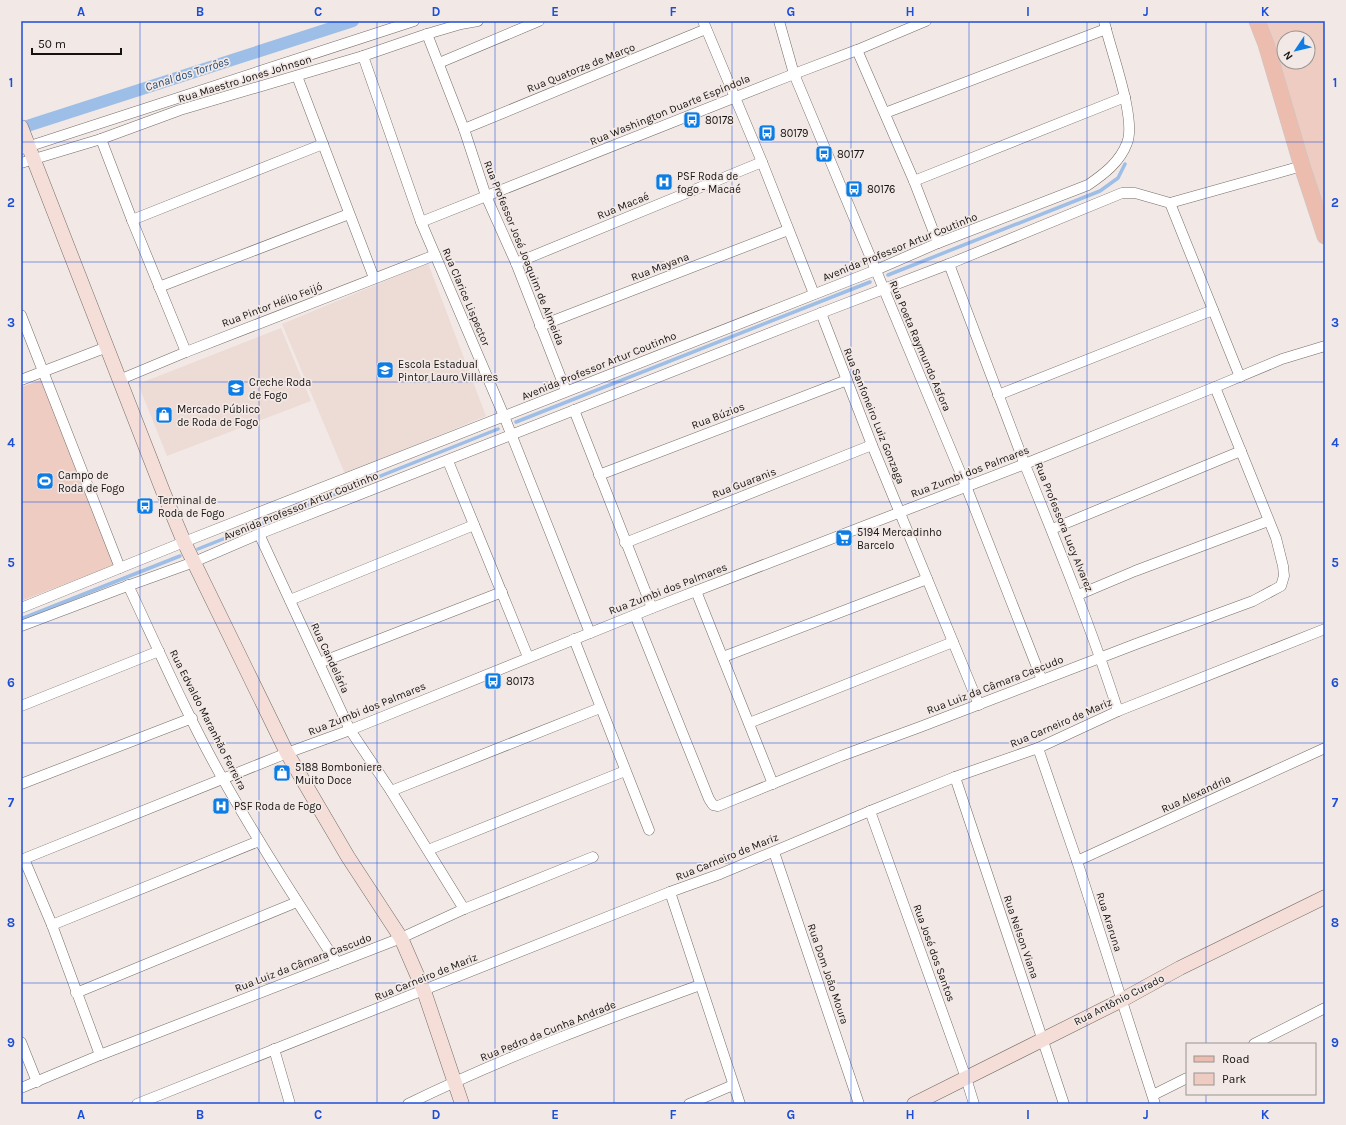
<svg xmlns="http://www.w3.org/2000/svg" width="1346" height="1125" viewBox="0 0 1346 1125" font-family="Karla,sans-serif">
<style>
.built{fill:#eddcd6}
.green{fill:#efccc1;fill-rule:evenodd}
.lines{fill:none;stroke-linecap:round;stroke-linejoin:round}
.stream{stroke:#9dbee6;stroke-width:3.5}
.canal{stroke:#9dbee6;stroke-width:12}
.street-casing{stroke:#746c69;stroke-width:11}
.secondary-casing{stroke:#746c69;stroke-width:15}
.primary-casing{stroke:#c7c6c6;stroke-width:17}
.street{stroke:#fff;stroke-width:10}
.secondary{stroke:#f5ded7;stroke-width:14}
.primary{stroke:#ecbdaf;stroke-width:16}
.grid{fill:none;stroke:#1d4ed8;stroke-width:1;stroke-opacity:0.55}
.labels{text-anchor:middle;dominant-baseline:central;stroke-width:3.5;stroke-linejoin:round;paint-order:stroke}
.street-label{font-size:11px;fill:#151211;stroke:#f2e9e6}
.poi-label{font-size:11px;fill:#151211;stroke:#f2e9e6;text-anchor:start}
.water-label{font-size:12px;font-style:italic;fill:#1c497a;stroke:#f2e9e6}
.neatline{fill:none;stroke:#1d4ed8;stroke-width:1.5}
.grid-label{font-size:13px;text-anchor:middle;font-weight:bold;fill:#1d4ed8}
</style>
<rect width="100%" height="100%" fill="#f2e9e6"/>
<g class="built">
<polygon points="428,263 486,416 345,474 282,324"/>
<polygon points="281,328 311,401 167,456 138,384"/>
</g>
<g class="green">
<path d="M1255 21H1325V216ZM1284 38H1308V62H1284Z"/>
<polygon points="41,380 114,565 21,601 21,387"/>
</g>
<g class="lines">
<g class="stream">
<polyline points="888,275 1100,191 1118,178 1125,164"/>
<polyline points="516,422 870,282"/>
<polyline points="198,549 498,429"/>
<polyline points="21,619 180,556"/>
</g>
<polyline class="canal" points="21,128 353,21"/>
<g class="street-casing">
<g id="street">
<polyline points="703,21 762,162 814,294"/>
<polyline points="779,21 794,74 966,486 1042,680"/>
<polyline points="427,34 464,129 486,196 516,263 566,391"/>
<polyline points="857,50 914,181 938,243"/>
<polyline points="363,56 421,222 504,416 590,633"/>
<polyline points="439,63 539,21"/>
<polyline points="297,76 374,278"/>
<polyline points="885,113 1106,29"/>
<polyline points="464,129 706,29"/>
<polyline points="101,139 132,220 186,352"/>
<polyline points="21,149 414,21"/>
<polyline points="21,163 101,139 180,110 363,56 427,34 461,24 478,21"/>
<polyline points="914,181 1125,97"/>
<polyline points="1170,203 1240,377"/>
<polyline points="1170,203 1302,166"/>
<polyline points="132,220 323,144"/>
<polyline points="421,222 794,74 857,50 926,21"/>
<polyline points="516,263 762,162"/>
<path d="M949 264C974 331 999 398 1025 465 1058 546 1091 627 1118 711"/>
<polyline points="159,287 349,214"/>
<polyline points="821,313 872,445 979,705"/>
<polyline points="21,315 120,568"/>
<polyline points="540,326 788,230"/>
<polyline points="21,380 107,347"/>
<polyline points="119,380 186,352 435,255"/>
<polyline points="998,395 1213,310"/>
<polyline points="574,410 652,608"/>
<polyline points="448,461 528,657"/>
<polyline points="599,475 847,380"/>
<polyline points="1052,529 1241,451"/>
<polyline points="259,534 350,730 391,791 464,909"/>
<polyline points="625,543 872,445"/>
<path d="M128 585C159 651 188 718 224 781 259 843 298 903 337 963"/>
<polyline points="696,591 773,784"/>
<polyline points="1078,595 1135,571 1268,521"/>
<polyline points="290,600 474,525"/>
<path d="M21 608 184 542 876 270 938 243 1088 185C1104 174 1120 162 1127 143 1137 119 1110 49 1104 21"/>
<polyline points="635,615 709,799 713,805 718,806 841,756 920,727 1136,644 1253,601 1281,586 1284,576 1283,566 1276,538 1215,387"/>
<polyline points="21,626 119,589 194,562 259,534 821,313 949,264 1122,193 1135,193 1170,203"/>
<polyline points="574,639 649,830"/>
<polyline points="723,657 927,579"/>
<polyline points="319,663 502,592"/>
<polyline points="21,706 159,651"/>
<polyline points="749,723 953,642"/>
<polyline points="1038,748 1077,861 1155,1104"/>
<polyline points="955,777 1064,1104"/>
<polyline points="21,784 192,718"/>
<polyline points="391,791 600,708"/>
<polyline points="870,811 966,1078 974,1104"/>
<polyline points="428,850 625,771"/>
<polyline points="774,852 859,1104"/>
<polyline points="24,859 52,925 100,1055"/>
<polyline points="21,860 287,753 350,730 652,608 1025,464 1215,387 1282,359 1325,346"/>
<polyline points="1077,861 1325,748"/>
<polyline points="670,892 740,1104"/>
<polyline points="52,925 259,841"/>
<polyline points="76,993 297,902"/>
<polyline points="21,1042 37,1082"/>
<polyline points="1254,1044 1325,1008"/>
<polyline points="274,1049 290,1104"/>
<polyline points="21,1088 100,1055 401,938 464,909 593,857"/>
<polyline points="1153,1095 1187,1078"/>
<polyline points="137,1104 670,892 720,874 870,811 955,777 1038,748 1118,711 1325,629"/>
<path d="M408 1104C502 1058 601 1021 700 985"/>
<polyline points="689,1104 733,1085"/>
</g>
</g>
<g class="secondary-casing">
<g id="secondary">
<polyline points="21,127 164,494 184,542 287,753 348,857 401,938 424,991 462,1104"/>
<polyline points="914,1104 1122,1000 1180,968 1325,897"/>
</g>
</g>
<g class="primary-casing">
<polyline id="primary" points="1257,21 1266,44 1302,166 1325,236"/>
</g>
<use href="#street" class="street"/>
<use href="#secondary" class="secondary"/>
<use href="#primary" class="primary"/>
</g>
<path class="grid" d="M140 21V1104M259 21V1104M377 21V1104M495 21V1104M614 21V1104M732 21V1104M851 21V1104M969 21V1104M1087 21V1104M1206 21V1044M21 142H1325M21 262H1325M21 382H1325M21 502H1325M21 623H1325M21 743H1325M21 863H1325M21 983H1325M1206 1094V1104"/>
<defs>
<g id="bus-square" transform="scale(0.9)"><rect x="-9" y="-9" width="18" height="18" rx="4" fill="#0d7de5" stroke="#f2e9e6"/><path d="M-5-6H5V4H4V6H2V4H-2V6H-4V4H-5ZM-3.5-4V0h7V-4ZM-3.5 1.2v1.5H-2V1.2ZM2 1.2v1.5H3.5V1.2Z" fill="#fff"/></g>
<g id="hospital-square" transform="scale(0.9)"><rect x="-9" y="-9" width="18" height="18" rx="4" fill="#0d7de5" stroke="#f2e9e6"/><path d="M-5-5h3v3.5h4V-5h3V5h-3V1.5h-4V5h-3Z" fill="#fff"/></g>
<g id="school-square" transform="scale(0.9)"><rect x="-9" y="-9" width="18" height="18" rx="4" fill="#0d7de5" stroke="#f2e9e6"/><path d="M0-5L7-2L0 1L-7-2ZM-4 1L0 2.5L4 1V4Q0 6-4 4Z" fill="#fff"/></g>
<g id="shop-square" transform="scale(0.9)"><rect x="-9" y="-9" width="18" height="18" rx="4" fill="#0d7de5" stroke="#f2e9e6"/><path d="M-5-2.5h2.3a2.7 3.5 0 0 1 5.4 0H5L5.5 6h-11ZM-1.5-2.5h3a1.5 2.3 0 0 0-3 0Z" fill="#fff"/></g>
<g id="stadium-square" transform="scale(0.9)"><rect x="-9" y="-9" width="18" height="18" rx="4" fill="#0d7de5" stroke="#f2e9e6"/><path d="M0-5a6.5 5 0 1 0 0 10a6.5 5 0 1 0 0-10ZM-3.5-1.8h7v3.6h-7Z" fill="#fff"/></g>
<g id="supermarket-square" transform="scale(0.9)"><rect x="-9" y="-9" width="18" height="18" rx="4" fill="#0d7de5" stroke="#f2e9e6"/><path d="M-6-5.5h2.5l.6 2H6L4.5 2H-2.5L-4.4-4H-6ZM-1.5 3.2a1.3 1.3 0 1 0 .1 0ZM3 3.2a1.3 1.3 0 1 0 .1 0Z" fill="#fff"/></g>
</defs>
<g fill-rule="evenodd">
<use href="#bus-square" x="692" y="120"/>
<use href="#bus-square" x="767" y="133"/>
<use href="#bus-square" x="824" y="154"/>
<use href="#hospital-square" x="664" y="182"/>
<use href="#bus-square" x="854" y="189"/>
<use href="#school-square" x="385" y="370"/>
<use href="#school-square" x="236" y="388"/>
<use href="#shop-square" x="164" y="415"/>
<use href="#stadium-square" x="45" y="481"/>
<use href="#bus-square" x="145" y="506"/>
<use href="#supermarket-square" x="844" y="538"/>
<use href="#bus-square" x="493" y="681"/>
<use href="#shop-square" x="282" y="773"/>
<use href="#hospital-square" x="221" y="806"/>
</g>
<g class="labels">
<g class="street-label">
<text transform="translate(581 68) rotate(-22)">Rua Quatorze de Março</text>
<text transform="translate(245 79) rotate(-17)">Rua Maestro Jones Johnson</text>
<text transform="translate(670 110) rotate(-22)">Rua Washington Duarte Espindola</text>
<text transform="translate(623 206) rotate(-22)">Rua Macaé</text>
<text transform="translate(900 247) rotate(-22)">Avenida Professor Artur Coutinho</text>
<text transform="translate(524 253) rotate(68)">Rua Professor José Joaquim de Almeida</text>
<text transform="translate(660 267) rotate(-21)">Rua Mayana</text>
<text transform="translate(466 297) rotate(67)">Rua Clarice Lispector</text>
<text transform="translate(272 305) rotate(-21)">Rua Pintor Hélio Feijó</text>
<text transform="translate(920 346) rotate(67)">Rua Poeta Raymundo Asfora</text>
<text transform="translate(599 366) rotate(-22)">Avenida Professor Artur Coutinho</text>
<text transform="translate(718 416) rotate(-21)">Rua Búzios</text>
<text transform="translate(874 416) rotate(68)">Rua Sanfoneiro Luiz Gonzaga</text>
<text transform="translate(970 472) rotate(-21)">Rua Zumbi dos Palmares</text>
<text transform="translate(744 483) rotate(-21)">Rua Guaranis</text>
<text transform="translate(301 506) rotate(-22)">Avenida Professor Artur Coutinho</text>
<text transform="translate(1064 527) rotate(68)">Rua Professora Lucy Alvarez</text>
<text transform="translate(668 589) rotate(-21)">Rua Zumbi dos Palmares</text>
<text transform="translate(330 658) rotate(65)">Rua Candelária</text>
<text transform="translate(995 685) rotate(-21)">Rua Luiz da Câmara Cascudo</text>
<text transform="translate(367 709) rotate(-22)">Rua Zumbi dos Palmares</text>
<text transform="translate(208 720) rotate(63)">Rua Edvaldo Maranhão Ferreira</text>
<text transform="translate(1061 723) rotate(-23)">Rua Carneiro de Mariz</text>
<text transform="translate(1196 794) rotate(-25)">Rua Alexandria</text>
<text transform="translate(727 857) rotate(-22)">Rua Carneiro de Mariz</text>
<text transform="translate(1109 922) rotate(72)">Rua Araruna</text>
<text transform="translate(1021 937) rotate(71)">Rua Nelson Viana</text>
<text transform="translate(934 953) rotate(70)">Rua José dos Santos</text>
<text transform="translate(303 963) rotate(-21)">Rua Luiz da Câmara Cascudo</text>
<text transform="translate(828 974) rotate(71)">Rua Dom João Moura</text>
<text transform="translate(426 977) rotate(-22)">Rua Carneiro de Mariz</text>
<text transform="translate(1119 1000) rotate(-27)">Rua Antônio Curado</text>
<text transform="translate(548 1031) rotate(-22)">Rua Pedro da Cunha Andrade</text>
</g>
<g class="poi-label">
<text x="705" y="120">80178</text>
<text x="780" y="133">80179</text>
<text x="837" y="154">80177</text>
<text x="677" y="176">PSF Roda de<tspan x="677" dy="13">fogo - Macaé</tspan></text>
<text x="867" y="189">80176</text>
<text x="398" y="364">Escola Estadual<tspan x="398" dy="13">Pintor Lauro Villares</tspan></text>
<text x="249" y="382">Creche Roda<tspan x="249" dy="13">de Fogo</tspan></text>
<text x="177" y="409">Mercado Público<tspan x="177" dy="13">de Roda de Fogo</tspan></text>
<text x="58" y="475">Campo de<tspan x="58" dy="13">Roda de Fogo</tspan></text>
<text x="158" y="500">Terminal de<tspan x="158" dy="13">Roda de Fogo</tspan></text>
<text x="857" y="532">5194 Mercadinho<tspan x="857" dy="13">Barcelo</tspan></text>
<text x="506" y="681">80173</text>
<text x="295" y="767">5188 Bomboniere<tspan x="295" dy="13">Muito Doce</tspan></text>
<text x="234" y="806">PSF Roda de Fogo</text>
</g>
<g class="water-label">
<text transform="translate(187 74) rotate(-18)">Canal dos Torrões</text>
</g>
</g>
<rect width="1346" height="1125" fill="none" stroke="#f2e9e6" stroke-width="44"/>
<rect x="1186" y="1043" width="130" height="52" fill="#f2e9e6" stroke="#9a9391"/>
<rect x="1194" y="1056" width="20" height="6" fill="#ecbdaf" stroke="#9a9391"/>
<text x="1222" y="1063" font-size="12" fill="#151211">Road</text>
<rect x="1194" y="1073" width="20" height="12" fill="#efccc1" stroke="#9a9391"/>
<text x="1222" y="1083" font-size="12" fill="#151211">Park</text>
<g transform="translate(1296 50) rotate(235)"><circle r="19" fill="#f2e9e6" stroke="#9a9391"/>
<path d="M0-3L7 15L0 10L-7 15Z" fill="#0d7de5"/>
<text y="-6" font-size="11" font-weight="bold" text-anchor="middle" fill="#151211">N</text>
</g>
<path d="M32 48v6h89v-6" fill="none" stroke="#151211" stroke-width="2"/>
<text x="38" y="48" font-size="12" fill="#151211" stroke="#f2e9e6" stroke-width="3" paint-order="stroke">50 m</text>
<rect x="22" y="22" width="1302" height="1081" class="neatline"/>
<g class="grid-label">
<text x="81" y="16">A</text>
<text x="200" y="16">B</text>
<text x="318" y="16">C</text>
<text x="436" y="16">D</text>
<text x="555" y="16">E</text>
<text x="673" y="16">F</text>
<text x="791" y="16">G</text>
<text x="910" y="16">H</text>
<text x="1028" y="16">I</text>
<text x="1146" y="16">J</text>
<text x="1265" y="16">K</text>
<text x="11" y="87">1</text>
<text x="1335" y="87">1</text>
<text x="11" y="207">2</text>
<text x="1335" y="207">2</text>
<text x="11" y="327">3</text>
<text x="1335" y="327">3</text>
<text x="11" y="447">4</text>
<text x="1335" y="447">4</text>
<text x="11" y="567">5</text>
<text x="1335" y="567">5</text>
<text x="11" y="687">6</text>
<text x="1335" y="687">6</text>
<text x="11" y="807">7</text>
<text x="1335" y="807">7</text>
<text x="11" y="927">8</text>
<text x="1335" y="927">8</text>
<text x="11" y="1047">9</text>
<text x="1335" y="1047">9</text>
<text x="81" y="1119">A</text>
<text x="200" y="1119">B</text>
<text x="318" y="1119">C</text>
<text x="436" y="1119">D</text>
<text x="555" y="1119">E</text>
<text x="673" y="1119">F</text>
<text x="791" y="1119">G</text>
<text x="910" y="1119">H</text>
<text x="1028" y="1119">I</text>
<text x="1146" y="1119">J</text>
<text x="1265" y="1119">K</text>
</g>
</svg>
